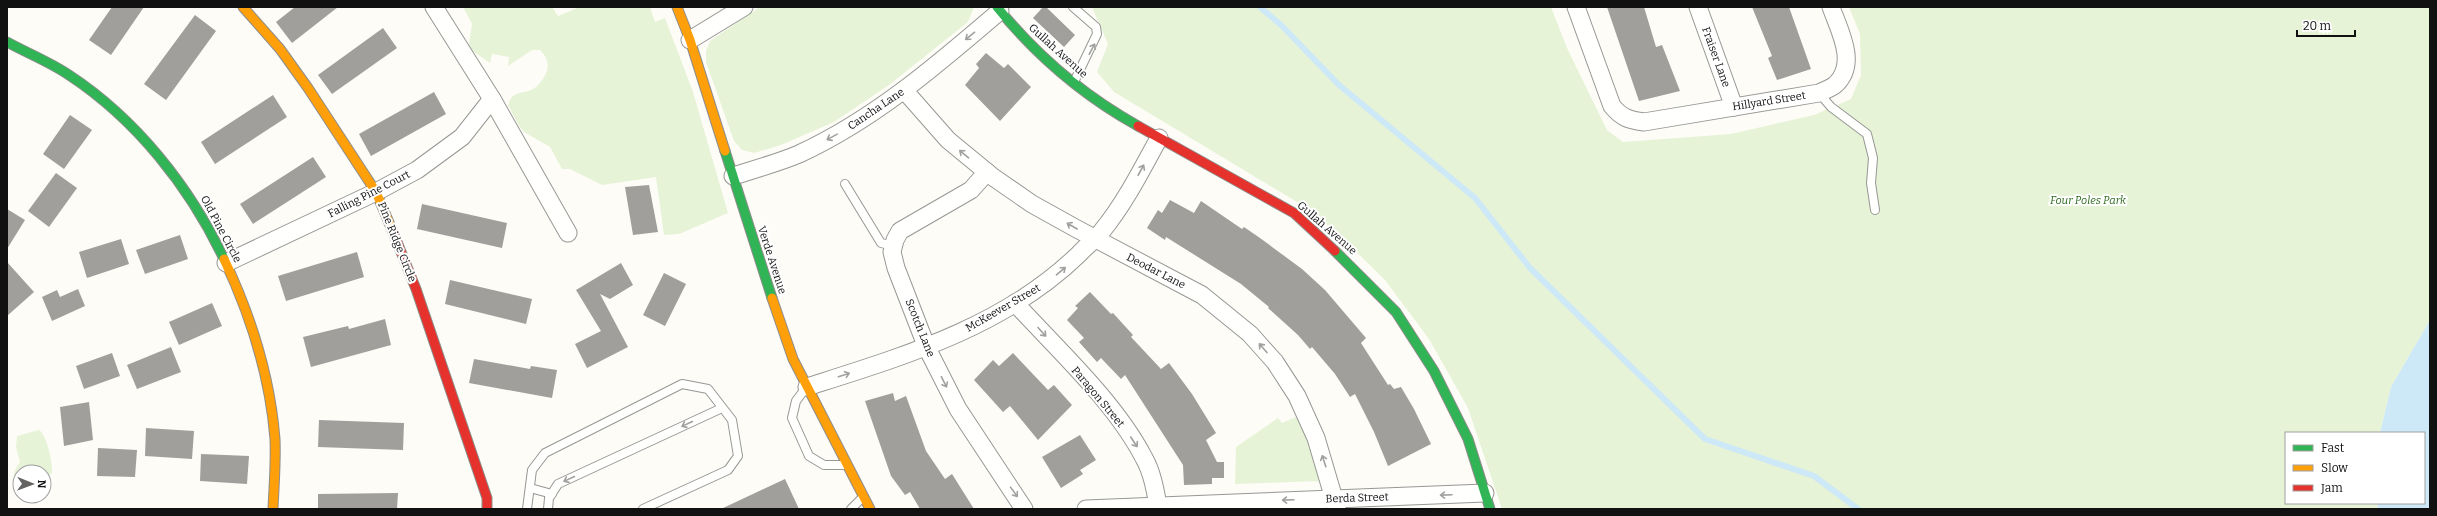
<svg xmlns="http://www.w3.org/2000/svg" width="2437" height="516" viewBox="0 0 2437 516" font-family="Bitter,serif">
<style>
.green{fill:#e7f3d7}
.water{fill:#cde8f7}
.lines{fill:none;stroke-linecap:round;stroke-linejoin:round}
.stream{stroke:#cde8f7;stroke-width:6}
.building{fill:#a19f9c}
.lane-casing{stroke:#979795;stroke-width:10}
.street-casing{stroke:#979795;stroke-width:19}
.fast-casing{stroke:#8e8d8b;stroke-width:11}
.slow-casing{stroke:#8e8d8b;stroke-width:11}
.jam-casing{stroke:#8e8d8b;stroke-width:11}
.lane{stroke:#fffffe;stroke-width:8}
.street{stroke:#fffffe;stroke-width:17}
.fast{stroke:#30b455;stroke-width:9}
.slow{stroke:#ff9f0a;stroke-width:9}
.jam{stroke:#e5322d;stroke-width:9}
.oneway{stroke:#a0a09f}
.labels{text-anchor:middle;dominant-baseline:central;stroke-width:4;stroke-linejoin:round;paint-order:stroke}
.street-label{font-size:11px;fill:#111;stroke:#fff}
.park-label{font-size:11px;font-style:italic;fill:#2f6b1f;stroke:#fff}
</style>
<rect width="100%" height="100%" fill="#fdfcf7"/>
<g class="green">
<path d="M463 7H552L558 16 580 7H650L655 22 665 18 693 92 728 213 679 234 664 235 656 177 602 185 570 169H562L550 147 524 132 519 126 508 105C513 88 525 96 536 87 548 76 553 62 540 50H532L508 66 509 57 492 54 490 63 471 50 469 44 472 24Z"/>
<polygon points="760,7 974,7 968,22 889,85 834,122 781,145 754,153 742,150 734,141 706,62 706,51 710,41"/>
<polygon points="1092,7 1551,7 1567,48 1607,130 1623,142 1731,134 1814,115 1851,99 1861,75 1860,34 1849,7 2430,7 2430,320 2391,387 2380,433 2286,433 2286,503 2377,503 2378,509 1502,509 1468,408 1429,339 1385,280 1336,232 1297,202 1114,92 1097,72 1108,44"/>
<polygon points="1298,416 1302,419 1321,481 1235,484 1236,447 1278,418 1282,423"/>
<path d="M39 430C47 435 53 464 52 473L44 477V472H20V485L16 484C11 476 15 469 20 462L16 447 17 436Z"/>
</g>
<polygon class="water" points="2430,320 2430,509 2378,509 2377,503 2424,503 2424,433 2380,433 2391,387"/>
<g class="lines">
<polyline class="stream" points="1260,7 1282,26 1339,85 1475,198 1530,268 1705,439 1814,476 1858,509"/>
</g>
<g class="building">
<polygon points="112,7 144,7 111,55 89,40"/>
<polygon points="295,7 338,7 292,43 276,22"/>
<polygon points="1043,7 1046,7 1075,35 1064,47 1033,18"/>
<polygon points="1607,7 1644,7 1656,47 1662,45 1680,91 1639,101"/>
<polygon points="1752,7 1789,7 1811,69 1777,80 1768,58 1772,56"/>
<polygon points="195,15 216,31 166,100 144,84"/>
<polygon points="383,28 397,48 332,94 318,75"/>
<polygon points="986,53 1004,68 1008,64 1031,87 1000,121 965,85 979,68 976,64"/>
<polygon points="434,92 446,114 371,156 359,134"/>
<polygon points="273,95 287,117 215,164 201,142"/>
<polygon points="70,115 92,130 64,169 43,154"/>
<polygon points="313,157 326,177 253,224 240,204"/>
<polygon points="56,173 77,188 49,227 28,211"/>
<polygon points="649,185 658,232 633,235 625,187"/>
<polygon points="1170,200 1194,213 1201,201 1242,229 1244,227 1260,238 1302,269 1325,290 1366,338 1361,343 1388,385 1390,384 1394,389 1401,387 1414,409 1431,444 1388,466 1374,432 1355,394 1350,397 1335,374 1312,347 1310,349 1298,335 1268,308 1269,307 1241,284 1166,237 1165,240 1147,228 1158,210 1162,213"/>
<polygon points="422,204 507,223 502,248 417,229"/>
<polygon points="7,209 25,220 7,249"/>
<polygon points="180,235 188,259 145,274 136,250"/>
<polygon points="121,239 129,264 87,278 79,252"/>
<polygon points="357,252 364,277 286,301 278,276"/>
<polygon points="7,262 34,292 7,316"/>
<polygon points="621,263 633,285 610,299 600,294 628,347 587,368 575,344 601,331 576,290"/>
<polygon points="664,273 686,284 665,326 643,315"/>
<polygon points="450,280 532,299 526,324 445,304"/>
<polygon points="78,289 85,306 52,321 42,297 57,290 60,297"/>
<polygon points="1090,292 1111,314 1113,313 1133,335 1131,337 1161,369 1169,363 1192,394 1216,433 1206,440 1217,462 1224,462 1224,478 1212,478 1212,484 1184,485 1183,465 1125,375 1121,379 1101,358 1097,362 1079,342 1084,338 1067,320 1078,308 1075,306"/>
<polygon points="212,303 222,326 179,345 169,322"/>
<polygon points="385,319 391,345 311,367 303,337 348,326 349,329"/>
<polygon points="171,347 181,372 137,389 127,365"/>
<polygon points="112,353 120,376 84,389 76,366"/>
<polygon points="1013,353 1048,390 1054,385 1072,405 1038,440 1010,406 1003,412 974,380 993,360 999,366"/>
<polygon points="474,359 530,369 531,366 557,370 552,398 469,383"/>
<polygon points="893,393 895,401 906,396 926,451 945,479 952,474 974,509 920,509 910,492 905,495 891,476 865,401"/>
<polygon points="89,402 93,440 64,446 60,407"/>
<polygon points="319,420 404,423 403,450 318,447"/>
<polygon points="146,428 194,431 192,459 145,456"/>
<polygon points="1080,435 1096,460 1080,470 1083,474 1061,488 1042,457"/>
<polygon points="98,448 137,450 135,477 97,476"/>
<polygon points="201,454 249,456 247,484 200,481"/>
<polygon points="785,479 799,509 721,509"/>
<polygon points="398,493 397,509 318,509 318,494"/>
</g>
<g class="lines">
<g class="lane-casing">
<g id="lane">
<polyline points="1073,7 1096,27 1097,34 1074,82"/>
<polyline points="1819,93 1831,107 1867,134 1873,158 1871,183 1875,210"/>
<polyline points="845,184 881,243 894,246"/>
<polyline points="805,389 796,401 792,418 809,456 824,465 845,465"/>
<polyline points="530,488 552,494"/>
<polyline points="527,509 532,470 545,453 682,384 708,389 732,420 738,456 728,470 643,509"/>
<polyline points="548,509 549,498 558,484 722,408"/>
<polyline points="851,509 862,498"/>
</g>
</g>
<g class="street-casing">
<g id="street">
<polyline points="434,7 492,99 568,233"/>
<path d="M1576 7 1612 106C1622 118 1629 120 1644 122L1819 93C1825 90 1832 88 1836 84 1858 63 1839 30 1831 7"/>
<polyline points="1698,7 1734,107"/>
<polyline points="690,40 744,7"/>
<polyline points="904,90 948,140 993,177 1032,204 1077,229 1202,295 1250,334 1275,362 1297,396 1316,438 1337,509"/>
<polyline points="987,172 971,190 900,231 895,240 892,252 896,268 927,348 958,409 1024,509"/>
<path d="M733 176C755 169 778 163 799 154 875 119 938 64 1000 11"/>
<polyline points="226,263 376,192 417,170 462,137 492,99"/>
<path d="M1015 303C1058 350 1115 402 1144 458 1152 472 1155 489 1158 505"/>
<path d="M807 387C904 356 1004 327 1079 254 1086 246 1096 239 1102 231 1125 203 1142 169 1159 138"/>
<polyline points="1086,509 1485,493"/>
</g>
</g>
<g class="fast-casing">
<g id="fast">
<path d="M997 7C1036 55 1084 96 1138 126"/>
<path d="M7 42C27 53 50 62 69 75 136 119 190 187 224 259"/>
<polyline points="725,151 772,298"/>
<polyline points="1335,251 1396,312 1434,371 1468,439 1490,509"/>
</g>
</g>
<g class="slow-casing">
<g id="slow">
<polyline points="243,7 280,49 308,88 376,192 393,232"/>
<polyline points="677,7 690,40 725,151"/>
<path d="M224 259C251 316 270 376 275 439 276 462 274 486 273 509"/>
<polyline points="772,298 793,359 870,509"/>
</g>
</g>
<g class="jam-casing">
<g id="jam">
<polyline points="1138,126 1294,213 1335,251"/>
<polyline points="393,232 416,289 487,498 487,509"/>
</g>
</g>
<use href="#lane" class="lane"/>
<use href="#street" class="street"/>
<use href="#fast" class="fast"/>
<use href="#slow" class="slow"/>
<use href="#jam" class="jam"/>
</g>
<defs><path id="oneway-shaft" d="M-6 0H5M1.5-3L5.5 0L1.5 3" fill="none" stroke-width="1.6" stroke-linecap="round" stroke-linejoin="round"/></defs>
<g class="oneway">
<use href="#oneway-shaft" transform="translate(970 36) rotate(141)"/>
<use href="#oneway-shaft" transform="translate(1092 49) rotate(-62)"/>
<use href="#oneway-shaft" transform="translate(832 137) rotate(151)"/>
<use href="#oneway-shaft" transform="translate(964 154) rotate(-140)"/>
<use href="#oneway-shaft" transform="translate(1141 170) rotate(-61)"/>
<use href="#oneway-shaft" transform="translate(1072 226) rotate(-150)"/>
<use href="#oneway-shaft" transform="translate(1061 271) rotate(-40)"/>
<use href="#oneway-shaft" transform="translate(1042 332) rotate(48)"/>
<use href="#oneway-shaft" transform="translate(1263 348) rotate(-131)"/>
<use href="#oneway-shaft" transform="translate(844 375) rotate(-18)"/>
<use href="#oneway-shaft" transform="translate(944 382) rotate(63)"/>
<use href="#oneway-shaft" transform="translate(687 424) rotate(155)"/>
<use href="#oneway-shaft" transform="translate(1134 442) rotate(57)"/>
<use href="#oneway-shaft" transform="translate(1324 461) rotate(-108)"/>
<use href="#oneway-shaft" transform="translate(569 479) rotate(155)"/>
<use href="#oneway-shaft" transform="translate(1014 492) rotate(54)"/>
<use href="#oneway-shaft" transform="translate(1446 495) rotate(178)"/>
<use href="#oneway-shaft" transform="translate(1288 500) rotate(178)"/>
</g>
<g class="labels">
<g class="street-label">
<text transform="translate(1058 51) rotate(42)">Gullah Avenue</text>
<text transform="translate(1716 57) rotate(70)">Fraiser Lane</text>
<text transform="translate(1769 101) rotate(-9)">Hillyard Street</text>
<text transform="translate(876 109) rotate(-34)">Cancha Lane</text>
<text transform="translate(369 194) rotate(-27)">Falling Pine Court</text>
<text transform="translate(1327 228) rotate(41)">Gullah Avenue</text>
<text transform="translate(221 229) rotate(62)">Old Pine Circle</text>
<text transform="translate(397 242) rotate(68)">Pine Ridge Circle</text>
<text transform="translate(772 260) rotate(72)">Verde Avenue</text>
<text transform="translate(1156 271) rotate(27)">Deodar Lane</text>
<text transform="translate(1003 308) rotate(-30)">McKeever Street</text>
<text transform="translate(920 328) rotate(68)">Scotch Lane</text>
<text transform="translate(1098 397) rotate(50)">Paragon Street</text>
<text transform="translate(1357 498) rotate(-2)">Berda Street</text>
</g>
<g class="park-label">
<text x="2088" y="200">Four Poles Park</text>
</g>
</g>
<rect width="2437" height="516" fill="none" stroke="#111111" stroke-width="16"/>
<rect x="2285" y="432" width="140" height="72" fill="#ffffff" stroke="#a0a0a0"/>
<rect x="2293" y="445" width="20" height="6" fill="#30b455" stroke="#a0a0a0"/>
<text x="2321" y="452" font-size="12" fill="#111111">Fast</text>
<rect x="2293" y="465" width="20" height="6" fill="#ff9f0a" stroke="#a0a0a0"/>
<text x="2321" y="472" font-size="12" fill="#111111">Slow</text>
<rect x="2293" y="485" width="20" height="6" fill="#e5322d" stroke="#a0a0a0"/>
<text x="2321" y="492" font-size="12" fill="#111111">Jam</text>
<g transform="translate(32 484) rotate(91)"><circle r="19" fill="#ffffff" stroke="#a0a0a0"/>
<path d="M0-3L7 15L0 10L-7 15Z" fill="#646362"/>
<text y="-6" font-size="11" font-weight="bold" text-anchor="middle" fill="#111111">N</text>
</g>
<path d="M2297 30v6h58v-6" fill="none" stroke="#111111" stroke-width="2"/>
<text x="2303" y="30" font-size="12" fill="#111111" stroke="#ffffff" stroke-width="3" paint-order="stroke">20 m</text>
</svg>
